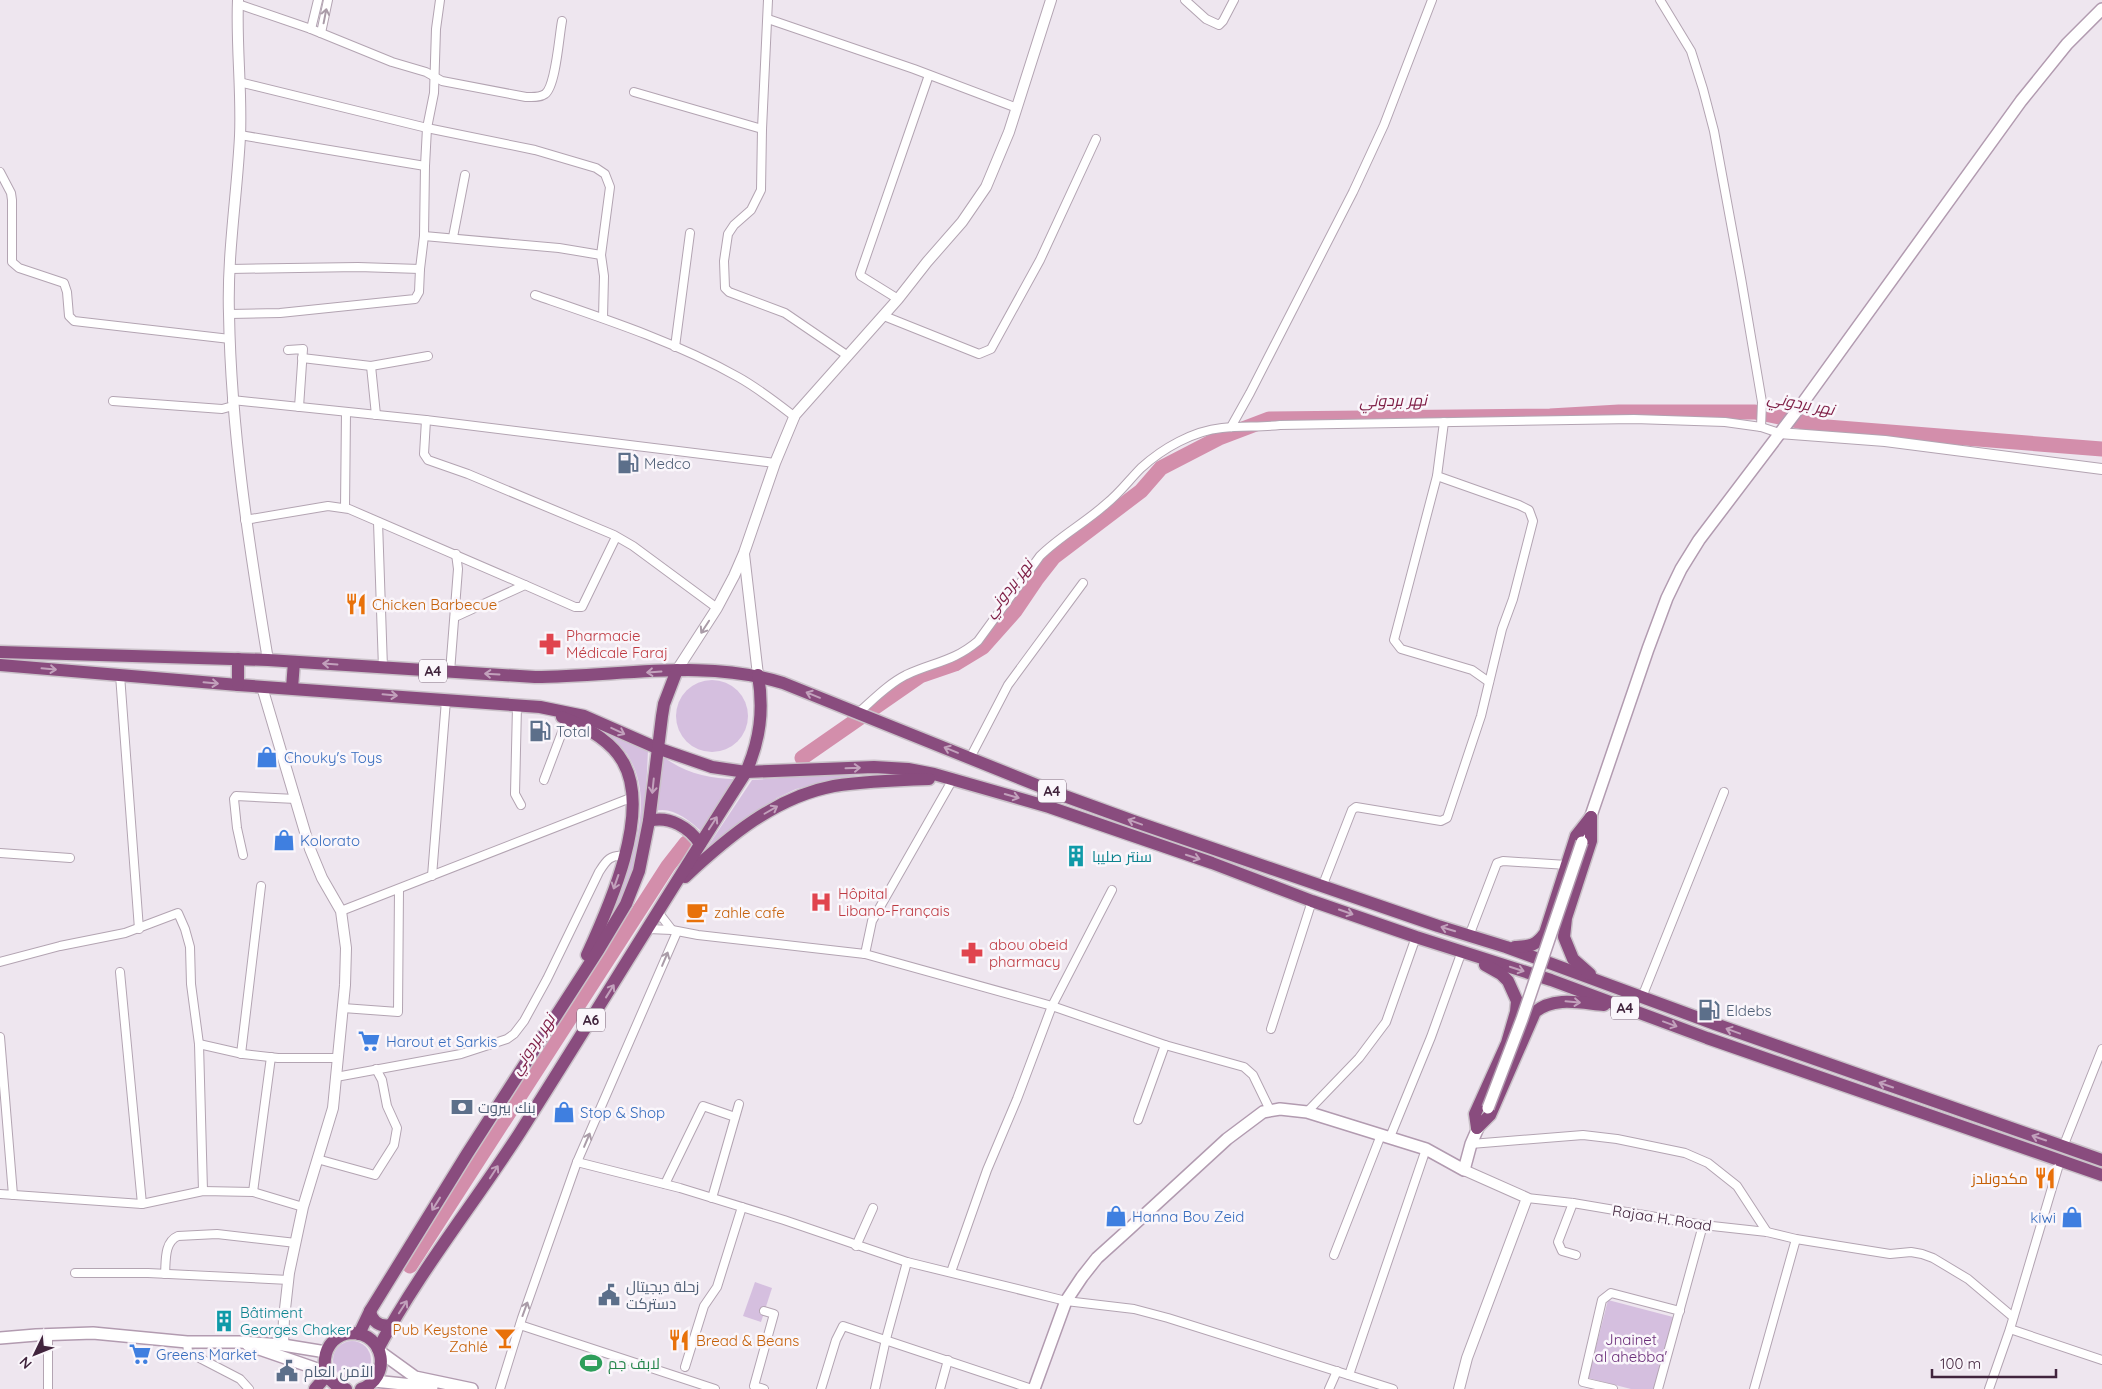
<svg xmlns="http://www.w3.org/2000/svg" width="2102" height="1389" viewBox="0 0 2102 1389" font-family="Quicksand,Cairo,sans-serif">
<style>
.green{fill:#d5bfdf}
.lines{fill:none;stroke-linecap:round;stroke-linejoin:round}
.river{stroke:#d38eab;stroke-width:15}
.minor-casing{stroke:#b3a4b2;stroke-width:10}
.tertiary-casing{stroke:#b3a4b2;stroke-width:12}
.secondary-casing{stroke:#b29bb0;stroke-width:14}
.trunk-casing{stroke:#cac2c9;stroke-width:15}
.minor{stroke:#fff;stroke-width:8}
.tertiary{stroke:#fff;stroke-width:10}
.secondary{stroke:#fff;stroke-width:11}
.trunk{stroke:#894c7e;stroke-width:12}
.secondary-bridge-casing{stroke:#b29bb0;stroke-width:14;stroke-linecap:butt}
.secondary-bridge{stroke:#fff;stroke-width:11}
.oneway{stroke:#aa9ca8}
.oneway2{stroke:#c2a1bc}
.labels{text-anchor:middle;dominant-baseline:central;stroke-width:5;stroke-linejoin:round;paint-order:stroke}
.shield{fill:#faf6fb;stroke:#786376;stroke-width:1}
.shield-label{font-size:14px;font-weight:bold;fill:#41243d}
.service-label{font-size:15px;fill:#4e5e75;stroke:#faf6fb;text-anchor:start}
.food-label{font-size:15px;fill:#c56008;stroke:#faf6fb;text-anchor:start}
.health-label{font-size:15px;fill:#be3a42;stroke:#faf6fb;text-anchor:start}
.shop-label{font-size:15px;fill:#366cbe;stroke:#faf6fb;text-anchor:start}
.culture-label{font-size:15px;fill:#0d838f;stroke:#faf6fb;text-anchor:start}
.street-label{font-size:15px;fill:#41243d;stroke:#faf6fb}
.park-label{font-size:15px;fill:#6a2d79;stroke:#faf6fb}
.leisure-label{font-size:15px;fill:#27864d;stroke:#faf6fb;text-anchor:start}
.water-label{font-size:16px;font-style:italic;fill:#7e1d45;stroke:#faf6fb}
</style>
<rect width="100%" height="100%" fill="#eee6ef"/>
<g class="green">
<circle cx="712" cy="716" r="36"/>
<path d="M598 728 648 750C646 793 645 835 631 876 626 892 617 906 608 921 626 870 660 805 627 754 620 744 608 736 598 728Z"/>
<path d="M664 757C684 773 710 779 735 779L701 831C689 820 672 806 655 811Z"/>
<polygon points="876,771 796,789 777,798 706,849 752,780"/>
<polygon points="755,1282 772,1288 761,1322 743,1316"/>
<polygon points="1608,1300 1673,1317 1655,1389 1631,1389 1588,1378"/>
<circle cx="352" cy="1360" r="19"/>
</g>
<g class="lines">
<g class="river">
<polyline points="802,758 920,676 955,664 983,647 1015,611 1036,580 1054,557 1141,491 1161,468 1219,438 1269,419 1550,416 1619,412 1755,412 1827,427 2102,449"/>
<polyline points="410,1266 668,866 686,843"/>
</g>
<g class="minor-casing">
<g id="minor">
<polyline points="768,0 762,129 761,190 751,210 734,225 728,234 724,261 725,288 729,292 785,313 848,356"/>
<polyline points="1185,0 1206,19 1219,25 1223,21 1234,0"/>
<polyline points="1660,0 1691,51 1703,89 1714,131 1741,278 1762,402 1761,427"/>
<path d="M238 4 311 29 392 62 426 72 442 81 526 97C533 97 539 98 545 94 556 86 559 36 562 21"/>
<polyline points="768,19 914,69 1017,108"/>
<polyline points="311,29 318,0"/>
<polyline points="321,33 328,0"/>
<polyline points="239,82 427,128 535,150 596,168 605,174 610,187 601,255 604,276 603,318"/>
<polyline points="634,92 762,129"/>
<polyline points="240,135 425,166"/>
<polyline points="0,172 11,193 12,200 12,262 19,268 64,283 67,292 69,316 74,321 230,339"/>
<polyline points="424,236 559,248 601,255"/>
<polyline points="453,237 465,175"/>
<polyline points="230,269 358,267 420,269 424,236 425,166 427,128 434,93 436,29 440,0"/>
<path d="M535 295C602 318 676 342 738 377 758 388 777 403 795 417"/>
<polyline points="898,299 861,276 860,274 929,75"/>
<polyline points="229,314 280,313 415,299 419,292 420,269"/>
<polyline points="884,316 979,354 991,349 1040,260 1096,139"/>
<polyline points="675,347 690,233"/>
<polyline points="288,350 303,349 299,407"/>
<polyline points="302,358 371,366 428,356"/>
<polyline points="371,366 376,415"/>
<polyline points="232,400 426,420 775,463"/>
<polyline points="113,401 222,409 233,406"/>
<polyline points="426,420 424,454 428,460 468,474 614,535 633,546 717,608"/>
<polyline points="1444,422 1437,476 1394,640 1401,649 1472,670 1489,682"/>
<polyline points="1231,427 1250,393 1353,192 1384,125 1432,0"/>
<polyline points="345,508 346,412"/>
<polyline points="245,520 328,506 349,509 525,585"/>
<polyline points="378,522 383,668"/>
<polyline points="455,617 525,585 575,607 582,607 616,537"/>
<polyline points="450,672 458,569 456,554"/>
<polyline points="120,675 139,929"/>
<polyline points="517,706 515,794 521,805"/>
<path d="M858 713C873 700 888 684 906 675 934 662 953 662 978 641L1040 556C1060 536 1085 523 1106 504 1119 494 1129 480 1141 468 1163 448 1193 431 1222 428 1241 426 1261 427 1280 425L1634 419 1725 422 1761 427 1779 433"/>
<polyline points="970,758 1008,685 1083,583"/>
<polyline points="544,780 567,719"/>
<polyline points="0,853 70,858"/>
<polyline points="243,855 237,828 234,799 236,796 296,799"/>
<polyline points="432,876 446,700"/>
<polyline points="1322,887 1352,810 1356,807 1441,821 1447,818 1481,716 1502,629 1513,599 1533,521 1529,510 1519,505 1437,476"/>
<polyline points="341,911 633,797"/>
<polyline points="658,912 672,930"/>
<polyline points="648,929 672,930 698,935 865,954 1052,1006 1165,1045 1244,1067 1253,1075 1270,1110"/>
<polyline points="1469,936 1497,863 1503,861 1567,865"/>
<polyline points="865,954 872,921 953,779"/>
<polyline points="0,962 60,946 125,933 178,913 185,929 190,947 191,984 199,1044 203,1191"/>
<polyline points="120,972 142,1204"/>
<polyline points="1642,997 1724,792"/>
<polyline points="343,1008 398,1012 399,889"/>
<polyline points="1271,1029 1312,901"/>
<polyline points="0,1037 13,1195"/>
<polyline points="199,1044 243,1054 278,1058 338,1058"/>
<polyline points="241,1054 261,886"/>
<path d="M336 1077 461 1054 507 1039 514 1034 524 1021 547 979 599 872C606 861 610 854 625 856"/>
<polyline points="1307,1112 1359,1058 1386,1022 1416,937"/>
<polyline points="1138,1120 1165,1045"/>
<polyline points="1390,1137 1431,1037 1462,951"/>
<polyline points="1471,1144 1583,1135 1617,1139 1685,1153 1708,1163 1737,1186 1767,1232"/>
<polyline points="2063,1147 2102,1049"/>
<polyline points="317,1159 375,1175 394,1145 397,1128 387,1106 382,1080 376,1069"/>
<polyline points="577,1162 680,1188 784,1220 907,1262 1066,1301 1134,1309 1168,1318 1393,1389"/>
<polyline points="665,1184 703,1106 735,1117"/>
<polyline points="253,1192 271,1057"/>
<polyline points="0,1194 142,1204 203,1191 253,1192 303,1207"/>
<polyline points="712,1198 739,1104"/>
<polyline points="1527,1198 1573,1203 1703,1225 1767,1232 1796,1239 1890,1254 1911,1252 1922,1254 1933,1258 1968,1279 2013,1317"/>
<polyline points="1573,1203 1558,1242 1562,1251 1576,1255"/>
<polyline points="856,1246 873,1208"/>
<polyline points="1334,1255 1381,1135"/>
<polyline points="951,1272 987,1170 1017,1099 1052,1006 1112,890"/>
<polyline points="75,1273 148,1273 289,1280"/>
<path d="M165 1274C166 1261 164 1242 178 1236L217 1234 296 1243"/>
<polyline points="520,1325 715,1389"/>
<polyline points="2010,1329 2102,1360"/>
<polyline points="48,1334 48,1389"/>
<polyline points="187,1342 188,1352 240,1379 249,1389"/>
<polyline points="685,1367 704,1306 717,1287 742,1207"/>
<polyline points="1349,1375 1426,1149"/>
<polyline points="500,1389 522,1318 577,1162 677,932"/>
<polyline points="764,1389 754,1386 774,1314 764,1311"/>
<polyline points="821,1389 836,1340 843,1326 1032,1389"/>
<polyline points="875,1389 886,1339 907,1262"/>
<polyline points="940,1389 948,1360"/>
<polyline points="1329,1389 1337,1371"/>
<polyline points="1613,1389 1583,1382 1602,1300 1611,1293 1680,1311"/>
<polyline points="1658,1389 1703,1225"/>
<polyline points="1754,1389 1796,1239"/>
<polyline points="1989,1389 2010,1329 2060,1161"/>
</g>
</g>
<g class="tertiary-casing">
<g id="tertiary">
<path d="M238 0C236 45 242 91 240 136 237 196 227 255 229 314 231 431 249 545 268 660"/>
<polyline points="1779,433 1885,441 2102,469"/>
<polyline points="744,554 758,675"/>
<polyline points="677,670 717,608 734,576 744,553 775,463 795,415 898,299 927,262 962,222 986,187 1009,132 1051,0"/>
<polyline points="262,687 310,849 322,878 341,911 346,948 345,985 333,1108 303,1207 289,1273 284,1318 283,1345"/>
<polyline points="1459,1389 1467,1358 1527,1198 1464,1170"/>
</g>
</g>
<g class="secondary-casing">
<g id="secondary">
<polyline points="1582,842 1648,649 1667,598 1681,569 1699,540 1802,404 2021,101 2067,44 2102,9"/>
<polyline points="0,1338 36,1335 93,1333 187,1342 240,1342 283,1345 326,1352"/>
<polyline points="248,1345 326,1372"/>
<polyline points="379,1351 415,1377 472,1389"/>
<polyline points="374,1381 432,1387"/>
<polyline points="1034,1389 1066,1301 1082,1277 1097,1258 1128,1230 1227,1139 1263,1112 1280,1109 1307,1112 1426,1149 1464,1170 1471,1144 1481,1121"/>
</g>
</g>
<g class="trunk-casing">
<g id="trunk">
<path d="M0 652 268 660 535 677C618 677 702 658 783 683L1059 794 1136 822 1438 926 1506 947 1715 1024 2102 1160"/>
<polyline points="0,665 238,685 540,707 584,716 657,748 712,767 746,772 874,767 908,769 934,774 1049,807 1212,863 1312,901 1416,937 1551,980 1707,1038 2102,1175"/>
<polyline points="238,685 238,659"/>
<polyline points="292,688 294,662"/>
<path d="M562 717C584 726 611 740 623 762 652 812 609 907 587 955"/>
<path d="M649 821C669 815 690 828 700 844"/>
<path d="M685 877C728 837 775 797 834 786 865 781 897 780 929 779"/>
<path d="M1515 947C1530 946 1536 946 1545 933L1576 836 1591 817"/>
<polyline points="1590,974 1573,959 1564,937 1566,918 1591,841 1591,817"/>
<path d="M1477 1128 1490 1115 1535 1012C1554 996 1581 1003 1604 1005"/>
<polyline points="1477,1128 1475,1114 1507,1043 1516,1012 1517,1001 1508,981 1501,974 1485,965"/>
<path d="M370 1311C372 1322 380 1327 391 1325"/>
<polyline points="359,1334 370,1311 467,1154 599,949 626,904 639,871 649,821 662,716 664,704 677,670"/>
<path d="M378 1349C417 1275 473 1205 519 1134 595 1014 669 892 746 772 760 740 764 710 758 675"/>
<polyline points="315,1389 327,1375"/>
<path d="M346 1389C314 1382 320 1334 352 1333 385 1333 392 1378 361 1389"/>
</g>
</g>
<use href="#minor" class="minor"/>
<use href="#tertiary" class="tertiary"/>
<use href="#secondary" class="secondary"/>
<use href="#trunk" class="trunk"/>
<g class="secondary-bridge-casing">
<polyline id="secondary-bridge" points="1488,1108 1522,1019 1582,842"/>
</g>
<use href="#secondary-bridge" class="secondary-bridge"/>
</g>
<defs><path id="oneway-shaft" d="M-6 0H5M1.5-3L5.5 0L1.5 3" fill="none" stroke-width="1.6" stroke-linecap="round" stroke-linejoin="round" transform="scale(1.25)"/></defs>
<g class="oneway">
<use href="#oneway-shaft" transform="translate(325 16) rotate(-79)"/>
<use href="#oneway-shaft" transform="translate(705 627) rotate(123)"/>
<use href="#oneway-shaft" transform="translate(665 959) rotate(-67)"/>
<use href="#oneway-shaft" transform="translate(587 1140) rotate(-67)"/>
<use href="#oneway-shaft" transform="translate(525 1309) rotate(-70)"/>
</g>
<g class="oneway2">
<use href="#oneway-shaft" transform="translate(330 664) rotate(-176)"/>
<use href="#oneway-shaft" transform="translate(49 669) rotate(5)"/>
<use href="#oneway-shaft" transform="translate(654 672) rotate(176)"/>
<use href="#oneway-shaft" transform="translate(492 674) rotate(-177)"/>
<use href="#oneway-shaft" transform="translate(211 683) rotate(5)"/>
<use href="#oneway-shaft" transform="translate(390 695) rotate(5)"/>
<use href="#oneway-shaft" transform="translate(813 695) rotate(-158)"/>
<use href="#oneway-shaft" transform="translate(618 731) rotate(25)"/>
<use href="#oneway-shaft" transform="translate(951 750) rotate(-158)"/>
<use href="#oneway-shaft" transform="translate(853 768) rotate(-2)"/>
<use href="#oneway-shaft" transform="translate(653 786) rotate(96)"/>
<use href="#oneway-shaft" transform="translate(1012 796) rotate(16)"/>
<use href="#oneway-shaft" transform="translate(771 810) rotate(-30)"/>
<use href="#oneway-shaft" transform="translate(1135 822) rotate(-160)"/>
<use href="#oneway-shaft" transform="translate(713 823) rotate(-57)"/>
<use href="#oneway-shaft" transform="translate(1193 857) rotate(18)"/>
<use href="#oneway-shaft" transform="translate(616 882) rotate(109)"/>
<use href="#oneway-shaft" transform="translate(1346 912) rotate(19)"/>
<use href="#oneway-shaft" transform="translate(1448 929) rotate(-163)"/>
<use href="#oneway-shaft" transform="translate(1517 969) rotate(18)"/>
<use href="#oneway-shaft" transform="translate(610 991) rotate(-58)"/>
<use href="#oneway-shaft" transform="translate(1573 1002) rotate(5)"/>
<use href="#oneway-shaft" transform="translate(1670 1024) rotate(20)"/>
<use href="#oneway-shaft" transform="translate(1733 1031) rotate(-160)"/>
<use href="#oneway-shaft" transform="translate(1886 1085) rotate(-161)"/>
<use href="#oneway-shaft" transform="translate(2039 1138) rotate(-161)"/>
<use href="#oneway-shaft" transform="translate(494 1172) rotate(-57)"/>
<use href="#oneway-shaft" transform="translate(436 1204) rotate(122)"/>
<use href="#oneway-shaft" transform="translate(403 1307) rotate(-57)"/>
</g>
<defs>
<g id="fuel-bare" transform="scale(1.725)"><path d="M-5.5-6h7V0h2V4h1.3V-2.5L3-4.5l.8-.8L6-3V5H2.5V1h-1V6h-7ZM-4.2-4.7v3.2H.2V-4.7Z" fill="#5c6f8a" stroke="#faf6fb" stroke-width="2.5" paint-order="stroke"/></g>
<g id="restaurant-bare" transform="scale(1.725)"><path d="M-5-6h1v4h1v-4h1v4h1v-4h1v5L-1.5 .5V6h-2V.5L-5-1ZM5-6V6H3V1.5H1.5Q1.5-4 5-6Z" fill="#e8710a" stroke="#faf6fb" stroke-width="2.5" paint-order="stroke"/></g>
<g id="pharmacy-bare" transform="scale(1.725)"><path d="M-2-6h4v4h4v4h-4v4h-4v-4h-4v-4h4Z" fill="#e0444e" stroke="#faf6fb" stroke-width="2.5" paint-order="stroke"/></g>
<g id="shop-bare" transform="scale(1.725)"><path d="M-5-2.5h2.3a2.7 3.5 0 0 1 5.4 0H5L5.5 6h-11ZM-1.5-2.5h3a1.5 2.3 0 0 0-3 0Z" fill="#3f7fe0" stroke="#faf6fb" stroke-width="2.5" paint-order="stroke"/></g>
<g id="building-bare" transform="scale(1.725)"><path d="M-4-6H4V6H1V3H-1V6H-4ZM-2.5-4.3h1.7v1.8h-1.7ZM.8-4.3h1.7v1.8H.8ZM-2.5-1h1.7V.8h-1.7ZM.8-1h1.7V.8H.8Z" fill="#0f9aa8" stroke="#faf6fb" stroke-width="2.5" paint-order="stroke"/></g>
<g id="hospital-bare" transform="scale(1.725)"><path d="M-5-5h3v3.5h4V-5h3V5h-3V1.5h-4V5h-3Z" fill="#e0444e" stroke="#faf6fb" stroke-width="2.5" paint-order="stroke"/></g>
<g id="cafe-bare" transform="scale(1.725)"><path d="M-5.5-4.5H6V0H3Q3 3.5 0 3.5H-2.5Q-5.5 3.5-5.5 0ZM3-3.2v2h1.7v-2ZM-6 4.5H4V6H-6Z" fill="#e8710a" stroke="#faf6fb" stroke-width="2.5" paint-order="stroke"/></g>
<g id="supermarket-bare" transform="scale(1.725)"><path d="M-6-5.5h2.5l.6 2H6L4.5 2H-2.5L-4.4-4H-6ZM-1.5 3.2a1.3 1.3 0 1 0 .1 0ZM3 3.2a1.3 1.3 0 1 0 .1 0Z" fill="#3f7fe0" stroke="#faf6fb" stroke-width="2.5" paint-order="stroke"/></g>
<g id="bank-bare" transform="scale(1.725)"><path d="M-6-4H6V4H-6ZM0-2.3a2.3 2.3 0 1 0 0 4.6a2.3 2.3 0 1 0 0-4.6Z" fill="#5c6f8a" stroke="#faf6fb" stroke-width="2.5" paint-order="stroke"/></g>
<g id="civic-bare" transform="scale(1.725)"><path d="M-.6-6.5H3V-4.5H.6V-3L4-1V1h2V6H-6V1h2V-1L-.6-3ZM-1.2 2.5V6h2.4V2.5Z" fill="#5c6f8a" stroke="#faf6fb" stroke-width="2.5" paint-order="stroke"/></g>
<g id="bar-bare" transform="scale(1.725)"><path d="M-6-5H6L.8 .8V4.5H3.5V6h-7V4.5H-.8V.8Z" fill="#e8710a" stroke="#faf6fb" stroke-width="2.5" paint-order="stroke"/></g>
<g id="stadium-bare" transform="scale(1.725)"><path d="M0-5a6.5 5 0 1 0 0 10a6.5 5 0 1 0 0-10ZM-3.5-1.8h7v3.6h-7Z" fill="#2e9e5b" stroke="#faf6fb" stroke-width="2.5" paint-order="stroke"/></g>
</defs>
<g fill-rule="evenodd">
<use href="#fuel-bare" x="628" y="463"/>
<use href="#restaurant-bare" x="356" y="604"/>
<use href="#pharmacy-bare" x="550" y="644"/>
<use href="#fuel-bare" x="540" y="731"/>
<use href="#shop-bare" x="267" y="757"/>
<use href="#shop-bare" x="284" y="840"/>
<use href="#building-bare" x="1076" y="856"/>
<use href="#hospital-bare" x="821" y="902"/>
<use href="#cafe-bare" x="697" y="912"/>
<use href="#pharmacy-bare" x="972" y="953"/>
<use href="#fuel-bare" x="1709" y="1010"/>
<use href="#supermarket-bare" x="369" y="1041"/>
<use href="#bank-bare" x="462" y="1107"/>
<use href="#shop-bare" x="564" y="1112"/>
<use href="#restaurant-bare" x="2045" y="1178"/>
<use href="#shop-bare" x="1116" y="1216"/>
<use href="#shop-bare" x="2072" y="1217"/>
<use href="#civic-bare" x="609" y="1295"/>
<use href="#building-bare" x="224" y="1321"/>
<use href="#bar-bare" x="505" y="1338"/>
<use href="#restaurant-bare" x="679" y="1340"/>
<use href="#supermarket-bare" x="140" y="1354"/>
<use href="#stadium-bare" x="591" y="1363"/>
<use href="#civic-bare" x="287" y="1371"/>
</g>
<g class="labels">
<g class="shield">
<rect x="419" y="659.5" width="28" height="23" rx="4"/>
<rect x="1038" y="779.5" width="28" height="23" rx="4"/>
<rect x="1611" y="996.5" width="28" height="23" rx="4"/>
<rect x="577" y="1008.5" width="28" height="23" rx="4"/>
</g>
<g class="shield-label">
<text x="433" y="671">A4</text>
<text x="1052" y="791">A4</text>
<text x="1625" y="1008">A4</text>
<text x="591" y="1020">A6</text>
</g>
<g class="service-label">
<text x="644" y="463">Medco</text>
<text x="556" y="731">Total</text>
<text x="1726" y="1010">Eldebs</text>
<text x="478" y="1107">بنك بيروت</text>
<text x="626" y="1286">زحلة ديجيتال<tspan x="626" dy="17">دستركت</tspan></text>
<text x="304" y="1371">الأمن العام</text>
</g>
<g class="food-label">
<text x="372" y="604">Chicken Barbecue</text>
<text x="714" y="912">zahle cafe</text>
<text x="2028" y="1178" text-anchor="end">مكدونلدز</text>
<text x="488" y="1329" text-anchor="end">Pub Keystone<tspan x="488" dy="17">Zahlé</tspan></text>
<text x="696" y="1340">Bread &amp; Beans</text>
</g>
<g class="health-label">
<text x="566" y="635">Pharmacie<tspan x="566" dy="17">Médicale Faraj</tspan></text>
<text x="838" y="893">Hôpital<tspan x="838" dy="17">Libano-Français</tspan></text>
<text x="989" y="944">abou obeid<tspan x="989" dy="17">pharmacy</tspan></text>
</g>
<g class="shop-label">
<text x="284" y="757">Chouky's Toys</text>
<text x="300" y="840">Kolorato</text>
<text x="386" y="1041">Harout et Sarkis</text>
<text x="580" y="1112">Stop &amp; Shop</text>
<text x="1132" y="1216">Hanna Bou Zeid</text>
<text x="2056" y="1217" text-anchor="end">kiwi</text>
<text x="156" y="1354">Greens Market</text>
</g>
<g class="culture-label">
<text x="1092" y="856">سنتر صليبا</text>
<text x="240" y="1312">Bâtiment<tspan x="240" dy="17">Georges Chaker</tspan></text>
</g>
<g class="street-label">
<text transform="translate(1662 1218) rotate(9)">Rajaa H. Road</text>
</g>
<g class="park-label">
<text x="1631" y="1339">Jnainet<tspan x="1631" dy="17">al ahebba'</tspan></text>
</g>
<g class="leisure-label">
<text x="608" y="1363">لابف جم</text>
</g>
<g class="water-label">
<text transform="translate(1393 400) rotate(-1)">نهر بردوني</text>
<text transform="translate(1801 403) rotate(11)">نهر بردوني</text>
<text transform="translate(1008 588) rotate(-52)">نهر بردوني</text>
<text transform="translate(532 1044) rotate(-57)">نهر بردوني</text>
</g>
</g>
<g transform="translate(35 1354) rotate(227)" stroke="#faf6fb" stroke-width="4" paint-order="stroke">
<path d="M0-4L9 19L0 12L-9 19Z" fill="#41243d"/>
<text y="-8" font-size="14" font-weight="bold" text-anchor="middle" fill="#41243d">N</text>
</g>
<path d="M1932 1369v8h124v-8" fill="none" stroke="#41243d" stroke-width="2.5"/>
<text x="1940" y="1369" font-size="15" fill="#41243d" stroke="#faf6fb" stroke-width="4" paint-order="stroke">100 m</text>
</svg>
